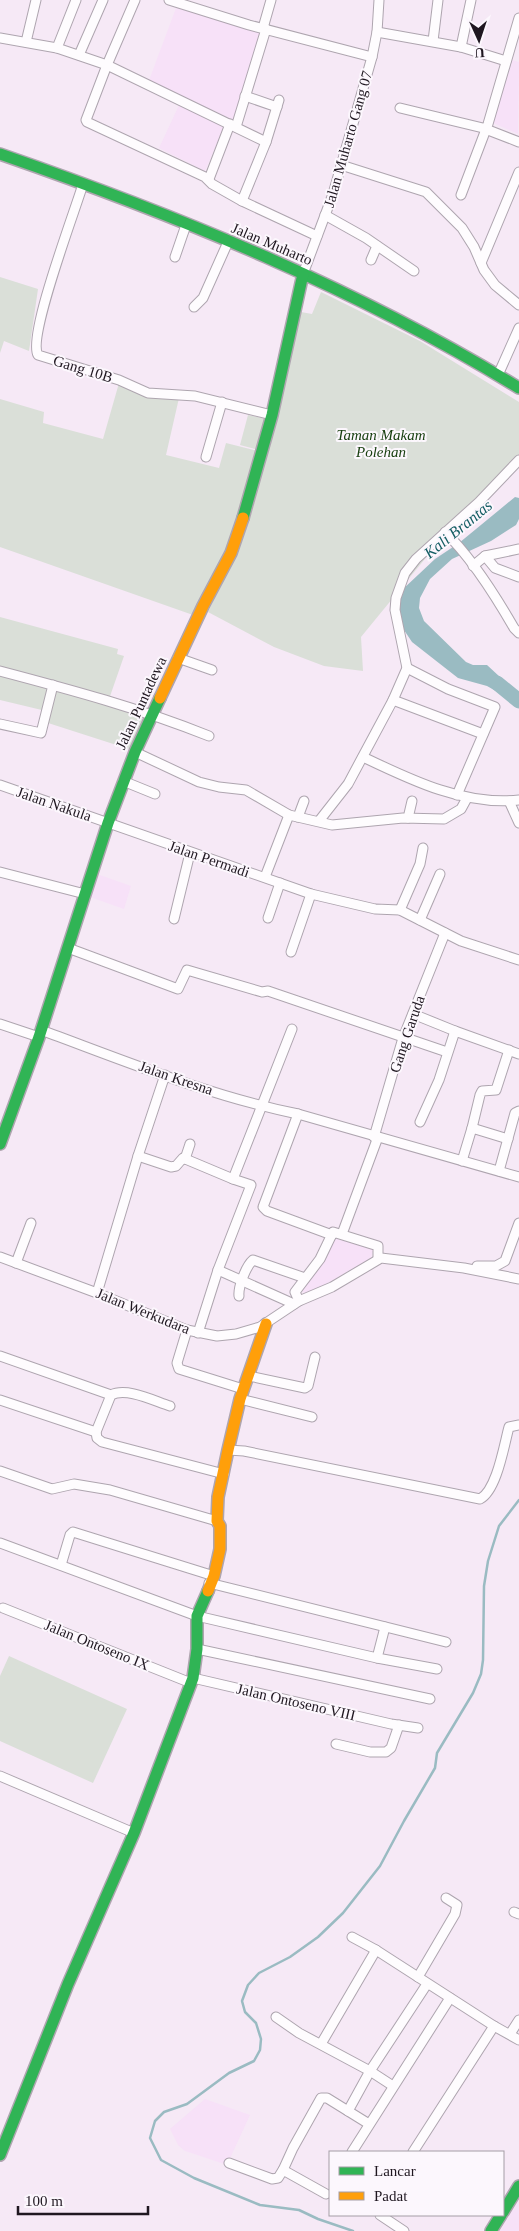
<svg xmlns="http://www.w3.org/2000/svg" width="519" height="2231" viewBox="0 0 519 2231" font-family="'Times New Roman',serif">
<style>
.built{fill:#f7e1f8}
.green{fill:#dadfd8}
.water{fill:#9abbc2}
.lines{fill:none;stroke-linecap:round;stroke-linejoin:round}
.stream{stroke:#9abbc2;stroke-width:2.5}
.river{stroke:#9abbc2;stroke-width:15}
.street-casing{stroke:#aea5af;stroke-width:11}
.fast-casing{stroke:#aea5af;stroke-width:14}
.slow-casing{stroke:#aea5af;stroke-width:14}
.street{stroke:#fefcfe;stroke-width:9}
.fast{stroke:#30b455;stroke-width:11}
.slow{stroke:#ff9f0a;stroke-width:11}
.labels{text-anchor:middle;dominant-baseline:central;stroke-width:4;stroke-linejoin:round;paint-order:stroke}
.street-label{font-size:15px;fill:#1f1720;stroke:#fcf7fd}
.park-label{font-size:15px;font-style:italic;fill:#194011;stroke:#fcf7fd}
.water-label{font-size:16px;font-style:italic;fill:#135d63;stroke:#fcf7fd}
</style>
<rect width="100%" height="100%" fill="#f6e9f6"/>
<g class="built">
<polygon points="176,8 264,32 237,121 148,83"/>
<polygon points="508,59 519,62 518,134 491,122"/>
<polygon points="180,103 225,124 205,171 159,148"/>
<polygon points="97,874 131,886 124,909 90,897"/>
<polygon points="335,1233 374,1246 371,1258 317,1289 304,1293 300,1288"/>
<polygon points="205,2099 250,2115 227,2165 185,2151 178,2145 170,2129"/>
<polygon points="519,2200 519,2231 500,2231"/>
</g>
<g class="green">
<polygon points="0,277 38,289 29,351 4,341 0,353"/>
<polygon points="321,292 420,341 519,402 519,463 456,521 361,637 363,671 324,666 274,647 208,612 235,557 252,511 284,390 301,312 312,314"/>
<polygon points="119,383 179,398 166,455 219,468 226,443 258,451 242,507 223,556 193,615 0,547 0,399 44,412 43,423 103,439"/>
<polygon points="248,415 267,419 259,450 240,445"/>
<polygon points="0,617 118,649 117,654 124,656 108,702 148,714 132,750 45,722 46,711 0,700"/>
<polygon points="9,1656 127,1709 93,1783 0,1741 0,1676"/>
</g>
<polygon class="water" points="515,497 519,498 519,519 516,525 491,541 452,559 430,579 420,598 419,608 424,621 466,662 473,665 487,665 515,691 510,699 487,686 458,678 412,642 400,624 397,610 402,590 435,559 459,543"/>
<g class="lines">
<polyline class="stream" points="353,2231 318,2219 299,2210 260,2205 194,2178 161,2160 150,2138 155,2121 164,2112 187,2104 229,2073 254,2061 260,2050 261,2039 256,2023 245,2012 242,2001 248,1985 259,1973 290,1957 318,1937 343,1913 380,1866 404,1821 435,1768 437,1753 473,1693 481,1674 483,1660 484,1586 488,1561 499,1526 519,1500"/>
<polyline class="river" points="497,683 519,701"/>
<g class="street-casing">
<g id="street">
<polyline points="135,0 107,65 86,120 87,122 205,177 212,184 242,201 317,236"/>
<polyline points="169,0 249,25 372,57"/>
<polyline points="263,28 271,0"/>
<polyline points="377,32 461,47 506,61"/>
<polyline points="0,38 57,48 107,65 266,142 242,201"/>
<polyline points="433,41 438,0"/>
<polyline points="26,42 36,0"/>
<polyline points="461,47 471,0"/>
<polyline points="57,48 76,0"/>
<polyline points="79,55 103,0"/>
<polyline points="245,96 277,107"/>
<polyline points="400,108 483,128 519,142"/>
<polyline points="236,127 266,29"/>
<polyline points="266,142 279,100"/>
<polyline points="341,165 426,192 462,228 474,247 484,270 495,285 519,305"/>
<polyline points="209,179 230,124"/>
<path d="M83 184C75 211 27 337 38 355L119 380 148 393 195 396 272 415"/>
<polyline points="461,195 488,124 519,18"/>
<polyline points="325,215 366,238 414,271"/>
<polyline points="175,257 186,225"/>
<polyline points="371,260 377,246"/>
<polyline points="481,263 519,172"/>
<polyline points="303,274 333,194 372,57 377,32 379,0"/>
<polyline points="194,307 203,298 228,242"/>
<polyline points="498,375 519,328"/>
<polyline points="206,457 222,402"/>
<path d="M445 532C472 558 495 595 514 628L519 633"/>
<polyline points="485,556 495,568 519,577"/>
<polyline points="473,566 485,556 519,549"/>
<polyline points="178,658 212,670"/>
<polyline points="407,668 448,689 495,707 457,795"/>
<path d="M0 671C72 690 139 708 209 736"/>
<polyline points="393,700 483,734"/>
<polyline points="0,724 41,733 53,685"/>
<polyline points="135,752 199,782 219,787 246,790 289,815 332,825 403,818 444,819 461,809 467,798"/>
<path d="M363 757C411 780 464 806 519 800"/>
<polyline points="123,781 155,794"/>
<polyline points="0,785 311,894 375,909 400,910 461,941 519,960"/>
<polyline points="509,801 519,823"/>
<polyline points="298,817 304,801"/>
<polyline points="408,818 412,801"/>
<polyline points="319,821 348,784 393,700 407,668 395,610 396,598 405,573 416,559 479,502 519,460"/>
<polyline points="0,872 85,894"/>
<polyline points="265,877 289,815"/>
<polyline points="400,910 420,864 423,848"/>
<polyline points="268,918 280,883"/>
<polyline points="174,919 190,853"/>
<polyline points="420,920 440,874"/>
<polyline points="68,948 178,989 187,970 262,992 268,991 447,1052"/>
<polyline points="291,952 311,894"/>
<polyline points="413,1014 455,1031"/>
<polyline points="0,1024 39,1037"/>
<path d="M41 1030C125 1061 210 1096 298 1114L519 1177"/>
<polyline points="298,1114 263,1207 267,1211 332,1235"/>
<polyline points="420,1122 439,1080 455,1031 519,1054"/>
<polyline points="472,1128 480,1095 482,1091 496,1090 509,1050"/>
<polyline points="374,1137 403,1038 445,933"/>
<polyline points="138,1156 171,1167 176,1166 183,1158 233,1179"/>
<polyline points="185,1159 190,1144"/>
<polyline points="462,1161 472,1128 508,1139"/>
<polyline points="499,1171 515,1113 519,1111"/>
<polyline points="342,1234 378,1137"/>
<polyline points="0,1257 97,1293 187,1330 217,1336 236,1334 260,1327 299,1301 332,1287 381,1258 464,1268 519,1279"/>
<polyline points="16,1263 31,1223"/>
<polyline points="477,1266 496,1266 505,1261 519,1223"/>
<polyline points="218,1270 294,1304"/>
<polyline points="97,1293 138,1156 165,1075"/>
<path d="M239 1296C238 1287 246 1266 253 1260L305 1278"/>
<polyline points="299,1301 295,1292 320,1259 333,1232 378,1246 378,1259"/>
<polyline points="187,1330 177,1363 179,1369 243,1389"/>
<polyline points="198,1333 218,1270 251,1185 233,1179 292,1029"/>
<polyline points="0,1356 111,1395"/>
<polyline points="249,1376 305,1388 308,1386 315,1357"/>
<polyline points="240,1399 312,1417"/>
<polyline points="0,1400 96,1432"/>
<path d="M170 1406C154 1401 127 1387 111 1395L96 1432 97 1438 102 1442 224 1474"/>
<path d="M228 1450 244 1451 480 1499C497 1490 504 1445 509 1427L519 1425"/>
<polyline points="0,1471 52,1489 74,1484 110,1490 217,1521"/>
<polyline points="0,1543 197,1616 377,1658 437,1669"/>
<polyline points="61,1565 70,1535 73,1532 214,1576"/>
<polyline points="209,1583 446,1642"/>
<polyline points="3,1608 191,1683"/>
<polyline points="197,1649 430,1699"/>
<polyline points="377,1658 385,1627"/>
<polyline points="193,1678 391,1724 418,1728"/>
<polyline points="336,1744 370,1752 386,1752 391,1748 399,1725"/>
<polyline points="0,1776 134,1833"/>
<polyline points="514,1912 519,1914"/>
<polyline points="352,1937 376,1950 494,2026 519,2040"/>
<polyline points="418,1977 455,1914 457,1905 446,1898"/>
<polyline points="276,2017 299,2033 370,2071 348,2111"/>
<polyline points="510,2034 519,2020"/>
<polyline points="321,2044 376,1950"/>
<polyline points="393,2086 370,2071 427,1984"/>
<polyline points="352,2152 450,1998"/>
<polyline points="413,2152 494,2026"/>
<polyline points="229,2163 272,2179 278,2178 283,2170 326,2194"/>
<polyline points="283,2170 293,2148 321,2098 327,2098 369,2124"/>
<polyline points="380,2215 404,2231"/>
</g>
</g>
<g class="fast-casing">
<g id="fast">
<path d="M0 154C179 216 358 289 519 388"/>
<polyline points="243,518 272,415 303,274"/>
<polyline points="0,1144 39,1037 108,823 135,752 160,698"/>
<polyline points="0,2155 68,1984 134,1833 193,1678 197,1649 197,1616 208,1591"/>
<polyline points="503,2212 519,2186"/>
<polyline points="491,2231 501,2215"/>
</g>
</g>
<g class="slow-casing">
<g id="slow">
<polyline points="160,698 203,606 231,553 243,518"/>
<polyline points="208,1591 214,1576 220,1549 220,1526 217,1521 218,1497 228,1450 240,1399 266,1324"/>
</g>
</g>
<use href="#street" class="street"/>
<use href="#fast" class="fast"/>
<use href="#slow" class="slow"/>
</g>
<g class="labels">
<g class="street-label">
<text transform="translate(348 139) rotate(-74)">Jalan Muharto Gang 07</text>
<text transform="translate(272 244) rotate(23)">Jalan Muharto</text>
<text transform="translate(83 369) rotate(17)">Gang 10B</text>
<text transform="translate(141 703) rotate(-65)">Jalan Puntadewa</text>
<text transform="translate(54 804) rotate(19)">Jalan Nakula</text>
<text transform="translate(209 859) rotate(19)">Jalan Permadi</text>
<text transform="translate(407 1034) rotate(-71)">Gang Garuda</text>
<text transform="translate(176 1078) rotate(19)">Jalan Kresna</text>
<text transform="translate(143 1311) rotate(22)">Jalan Werkudara</text>
<text transform="translate(97 1645) rotate(22)">Jalan Ontoseno IX</text>
<text transform="translate(296 1702) rotate(13)">Jalan Ontoseno VIII</text>
</g>
<g class="park-label">
<text x="381" y="435">Taman Makam<tspan x="381" dy="17">Polehan</tspan></text>
</g>
<g class="water-label">
<text transform="translate(458 529) rotate(-39)">Kali Brantas</text>
</g>
</g>
<rect x="329" y="2151" width="175" height="65" fill="#fcf7fd" stroke="#a49da5"/>
<rect x="339" y="2167" width="25" height="8" fill="#30b455" stroke="#a49da5"/>
<text x="374" y="2176" font-size="15" fill="#1f1720">Lancar</text>
<rect x="339" y="2192" width="25" height="8" fill="#ff9f0a" stroke="#a49da5"/>
<text x="374" y="2201" font-size="15" fill="#1f1720">Padat</text>
<g transform="translate(479 40) rotate(177)" stroke="#fcf7fd" stroke-width="4" paint-order="stroke">
<path d="M0-4L9 19L0 12L-9 19Z" fill="#1f1720"/>
<text y="-8" font-size="14" font-weight="bold" text-anchor="middle" fill="#1f1720">U</text>
</g>
<path d="M18 2206v8h130v-8" fill="none" stroke="#1f1720" stroke-width="2.5"/>
<text x="25" y="2206" font-size="15" fill="#1f1720" stroke="#fcf7fd" stroke-width="4" paint-order="stroke">100 m</text>
</svg>
